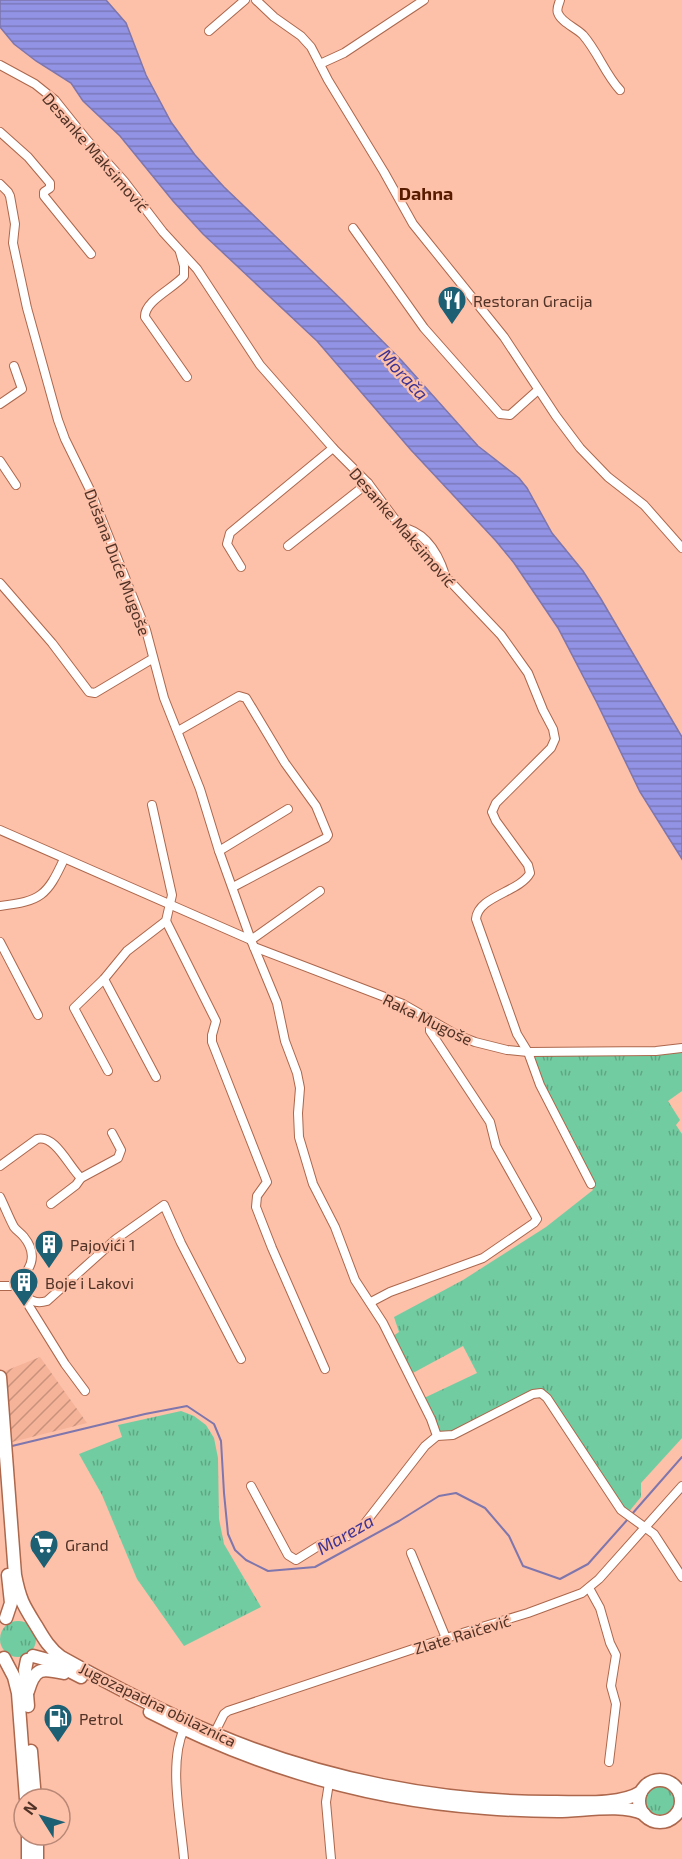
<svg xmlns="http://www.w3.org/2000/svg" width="682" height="1859" viewBox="0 0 682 1859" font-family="'Exo 2',sans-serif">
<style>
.industrial{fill:url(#industrial-furrows)}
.grass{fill:url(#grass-tufts)}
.water{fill:url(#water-rules);stroke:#7e76ac;stroke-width:1.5}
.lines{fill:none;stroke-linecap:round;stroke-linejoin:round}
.stream{stroke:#7e76ac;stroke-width:2}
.street-casing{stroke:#ac674c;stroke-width:10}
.primary-casing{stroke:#ac674c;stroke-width:15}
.street{stroke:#fff;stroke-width:8}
.primary{stroke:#fff;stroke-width:12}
.labels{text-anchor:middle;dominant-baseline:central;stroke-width:4.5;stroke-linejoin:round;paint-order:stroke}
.street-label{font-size:16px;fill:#503226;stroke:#fdc0a9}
.poi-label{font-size:16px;fill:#503226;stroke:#fdc0a9;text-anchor:start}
.neighbourhood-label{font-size:18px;font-weight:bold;fill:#581b00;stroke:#fdc0a9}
.water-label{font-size:18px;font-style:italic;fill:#3f3493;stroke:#fdc0a9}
</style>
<defs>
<pattern id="industrial-furrows" width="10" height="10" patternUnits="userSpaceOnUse" patternTransform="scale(1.5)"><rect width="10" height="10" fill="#f5b399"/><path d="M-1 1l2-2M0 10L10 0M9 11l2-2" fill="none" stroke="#c9927d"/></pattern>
<pattern id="grass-tufts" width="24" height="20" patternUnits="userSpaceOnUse" patternTransform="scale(1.5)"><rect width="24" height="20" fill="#72cca2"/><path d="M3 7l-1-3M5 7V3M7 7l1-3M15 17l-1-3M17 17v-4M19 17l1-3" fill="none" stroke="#60a684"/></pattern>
<pattern id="water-rules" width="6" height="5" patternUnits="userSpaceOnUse" patternTransform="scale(1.5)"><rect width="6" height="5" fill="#9293e5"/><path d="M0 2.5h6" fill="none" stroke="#7a79b9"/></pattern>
</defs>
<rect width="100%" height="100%" fill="#fdc0a9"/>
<polygon class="industrial" points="40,1357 87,1423 12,1442 5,1371"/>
<g class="grass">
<polygon points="682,1049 682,1091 668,1101 680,1120 676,1125 682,1134 682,1438 641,1483 641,1497 627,1514 548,1394 540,1390 452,1432 440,1432 424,1398 477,1373 463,1346 411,1374 393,1336 399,1332 394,1317 463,1280 546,1227 593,1190 571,1148 576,1144 543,1086 530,1056"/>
<polygon points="181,1411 194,1416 206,1425 214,1438 218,1458 219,1519 224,1544 261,1607 184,1646 137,1579 102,1495 79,1454 122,1437 118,1425"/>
<circle cx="18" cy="1639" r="18"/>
<circle cx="660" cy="1800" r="15"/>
</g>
<polygon class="water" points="0,0 106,0 126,23 146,75 171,122 195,155 224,187 342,300 402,361 478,446 519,478 527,488 552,533 583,571 601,599 682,737 682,859 640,792 597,703 558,628 514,563 496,541 411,450 317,341 203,234 173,201 120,136 83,101 71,83 36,61 14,44 0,27"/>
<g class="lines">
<g class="stream">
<polyline points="12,1446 145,1414 187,1406 214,1424 221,1441 224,1493 228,1534 235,1550 246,1560 268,1571 315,1567 399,1521 439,1496 456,1493 485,1508 509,1536 523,1566 560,1579 588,1564 628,1519"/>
<polyline points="632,1514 682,1457"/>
</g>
<g class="street-casing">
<g id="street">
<polyline points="256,0 274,17 301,36 311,47 328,80 384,172 413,224 504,337 556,416 580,448 608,477 644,505 682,548"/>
<path d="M560 0C559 4 556 9 558 13 561 22 576 28 583 35 598 52 605 74 620 90"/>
<polyline points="209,31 245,0"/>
<polyline points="320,64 344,53 424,0"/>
<path d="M0 65 35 84 55 100 87 140 124 181 163 232 197 269 260 365 333 448 368 483 408 537 501 635 528 673 543 710 553 729 555 739 551 748 496 803 492 812 496 821 528 865 530 873C520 892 478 896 476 919L517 1034 528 1052 540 1085 591 1184"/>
<polyline points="0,132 28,157 50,183 50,188 44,192 44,196 91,254"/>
<polyline points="0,184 8,192 10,196 15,224 13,243 27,308 58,420 65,439 91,492 146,630 164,698 200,789 219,851 251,940 277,1003 285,1041 297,1073 300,1088 298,1113 299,1137 313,1184 335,1227 355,1280 383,1323 431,1419 437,1436"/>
<polyline points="353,228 424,328 500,414 510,415 538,390"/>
<path d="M180 252 184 266V276C174 288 144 301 145 317L187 377"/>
<polyline points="0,404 22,389 14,366"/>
<polyline points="0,461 16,485"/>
<path d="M400 527C425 531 438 553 445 575"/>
<polyline points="288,546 368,483"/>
<polyline points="241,567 227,544 230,533 333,448"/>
<polyline points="0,583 52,643 89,692 95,693 152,659"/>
<polyline points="178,731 239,696 246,698 285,763 316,806 328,835 326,838 233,887"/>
<polyline points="0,830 251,940"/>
<polyline points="219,851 288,809"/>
<path d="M0 906C41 901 47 896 64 859"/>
<polyline points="166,921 216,1021 212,1035 212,1042 267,1182 257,1196 256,1207 272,1248 325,1369"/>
<polyline points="251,940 320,891"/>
<polyline points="0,942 38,1015"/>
<polyline points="254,947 403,1004 457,1035 475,1042 507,1050 528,1052 656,1051 682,1048"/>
<polyline points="104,979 156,1077"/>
<polyline points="108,1071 74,1008 104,979 127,951 166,921 172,895 152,805"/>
<path d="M0 1166 37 1139C55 1134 69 1167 81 1178L118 1158 121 1150 112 1133"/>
<path d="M0 1197C5 1207 9 1218 14 1227 17 1231 21 1233 24 1237 40 1257 29 1271 15 1286"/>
<polyline points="51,1204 76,1185 81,1178"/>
<path d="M0 1286H15C27 1295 30 1306 47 1301L116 1239 164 1205 181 1243 241 1359"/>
<polyline points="28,1300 29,1306 65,1364 85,1391"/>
<polyline points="371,1302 390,1292 483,1258 534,1223 537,1219 496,1146 490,1122 430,1031 430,1021"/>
<polyline points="251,1486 288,1555 296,1560 320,1545 348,1536 362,1527 425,1446 437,1436 453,1435 533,1394 541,1393 547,1398 621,1510 654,1534 682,1577"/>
<polyline points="411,1553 446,1638"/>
<polyline points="589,1588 600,1608 610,1643 616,1655 611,1686 616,1704 609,1762"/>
<polyline points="214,1734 224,1714 228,1711 446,1638 528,1613 582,1593 599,1579 682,1486"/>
<polyline points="329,1783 326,1802 331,1859"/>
<path d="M184 1859C181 1821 168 1763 184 1729"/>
</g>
</g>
<g class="primary-casing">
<g id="primary">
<path d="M0 1377 15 1575C20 1601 24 1606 37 1627 44 1639 50 1649 61 1657 111 1685 163 1712 215 1734 322 1779 441 1803 556 1802 581 1802 621 1805 641 1792"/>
<polyline points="6,1618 11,1603 8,1575"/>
<polyline points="33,1656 48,1660 81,1677"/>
<polyline points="4,1658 14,1677 18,1693 26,1799"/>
<polyline points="27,1660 25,1670 28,1706"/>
<path d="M28 1691C35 1667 42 1668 64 1673"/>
<path d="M150 1712C255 1766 367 1800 485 1808 509 1810 534 1811 558 1811 583 1811 622 1803 644 1814"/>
<polyline points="31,1751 35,1799"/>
<circle cx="660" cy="1801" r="21"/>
<polyline points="28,1835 28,1859"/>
<polyline points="37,1835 37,1859"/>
</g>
</g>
<use href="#street" class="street"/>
<use href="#primary" class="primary"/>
</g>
<defs>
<g id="restaurant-pin" transform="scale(1.5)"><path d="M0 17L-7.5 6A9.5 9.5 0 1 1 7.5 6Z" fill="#1d5f73" stroke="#fdc0a9"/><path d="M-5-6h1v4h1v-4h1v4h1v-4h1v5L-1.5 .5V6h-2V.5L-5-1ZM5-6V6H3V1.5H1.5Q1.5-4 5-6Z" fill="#fff"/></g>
<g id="building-pin" transform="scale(1.5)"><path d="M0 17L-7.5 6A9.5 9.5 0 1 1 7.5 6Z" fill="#1d5f73" stroke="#fdc0a9"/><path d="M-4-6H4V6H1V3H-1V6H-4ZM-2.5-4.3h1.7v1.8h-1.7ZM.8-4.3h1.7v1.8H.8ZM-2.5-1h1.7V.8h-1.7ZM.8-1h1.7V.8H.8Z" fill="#fff"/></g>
<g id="supermarket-pin" transform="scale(1.5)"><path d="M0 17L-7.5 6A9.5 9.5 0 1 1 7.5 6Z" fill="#1d5f73" stroke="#fdc0a9"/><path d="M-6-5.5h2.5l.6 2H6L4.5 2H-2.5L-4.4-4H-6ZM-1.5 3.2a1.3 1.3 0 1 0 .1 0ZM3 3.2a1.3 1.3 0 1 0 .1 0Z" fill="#fff"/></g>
<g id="fuel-pin" transform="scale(1.5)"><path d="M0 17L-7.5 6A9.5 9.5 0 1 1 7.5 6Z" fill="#1d5f73" stroke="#fdc0a9"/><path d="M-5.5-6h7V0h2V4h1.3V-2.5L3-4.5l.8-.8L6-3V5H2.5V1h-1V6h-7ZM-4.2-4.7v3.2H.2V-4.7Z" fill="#fff"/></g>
</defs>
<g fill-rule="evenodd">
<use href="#restaurant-pin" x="452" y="300"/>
<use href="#building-pin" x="49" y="1244"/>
<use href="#building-pin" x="24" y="1282"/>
<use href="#supermarket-pin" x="44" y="1544"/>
<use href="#fuel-pin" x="58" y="1718"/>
</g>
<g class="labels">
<g class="street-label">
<text transform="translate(96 152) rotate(49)">Desanke Maksimović</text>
<text transform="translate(403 527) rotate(49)">Desanke Maksimović</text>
<text transform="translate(118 562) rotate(69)">Dušana Duće Mugoše</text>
<text transform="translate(428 1019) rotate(26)">Raka Mugoše</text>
<text transform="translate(462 1634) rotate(-17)">Zlate Raičević</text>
<text transform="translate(158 1704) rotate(26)">Jugozapadna obilaznica</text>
</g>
<g class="poi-label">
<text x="473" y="300">Restoran Gracija</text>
<text x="70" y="1244">Pajovići 1</text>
<text x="45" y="1282">Boje i Lakovi</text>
<text x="65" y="1544">Grand</text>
<text x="79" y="1718">Petrol</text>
</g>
<g class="neighbourhood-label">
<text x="426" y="193">Dahna</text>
</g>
<g class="water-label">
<text transform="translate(404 374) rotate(47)">Morača</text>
<text transform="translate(345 1534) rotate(-30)">Mareza</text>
</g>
</g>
<g transform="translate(42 1817) rotate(307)"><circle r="28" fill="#fdc0a9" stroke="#b88775" stroke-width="1.5"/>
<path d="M0-4.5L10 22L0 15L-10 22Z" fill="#1d5f73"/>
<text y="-9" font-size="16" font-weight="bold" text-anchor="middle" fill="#503226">N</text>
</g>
</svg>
